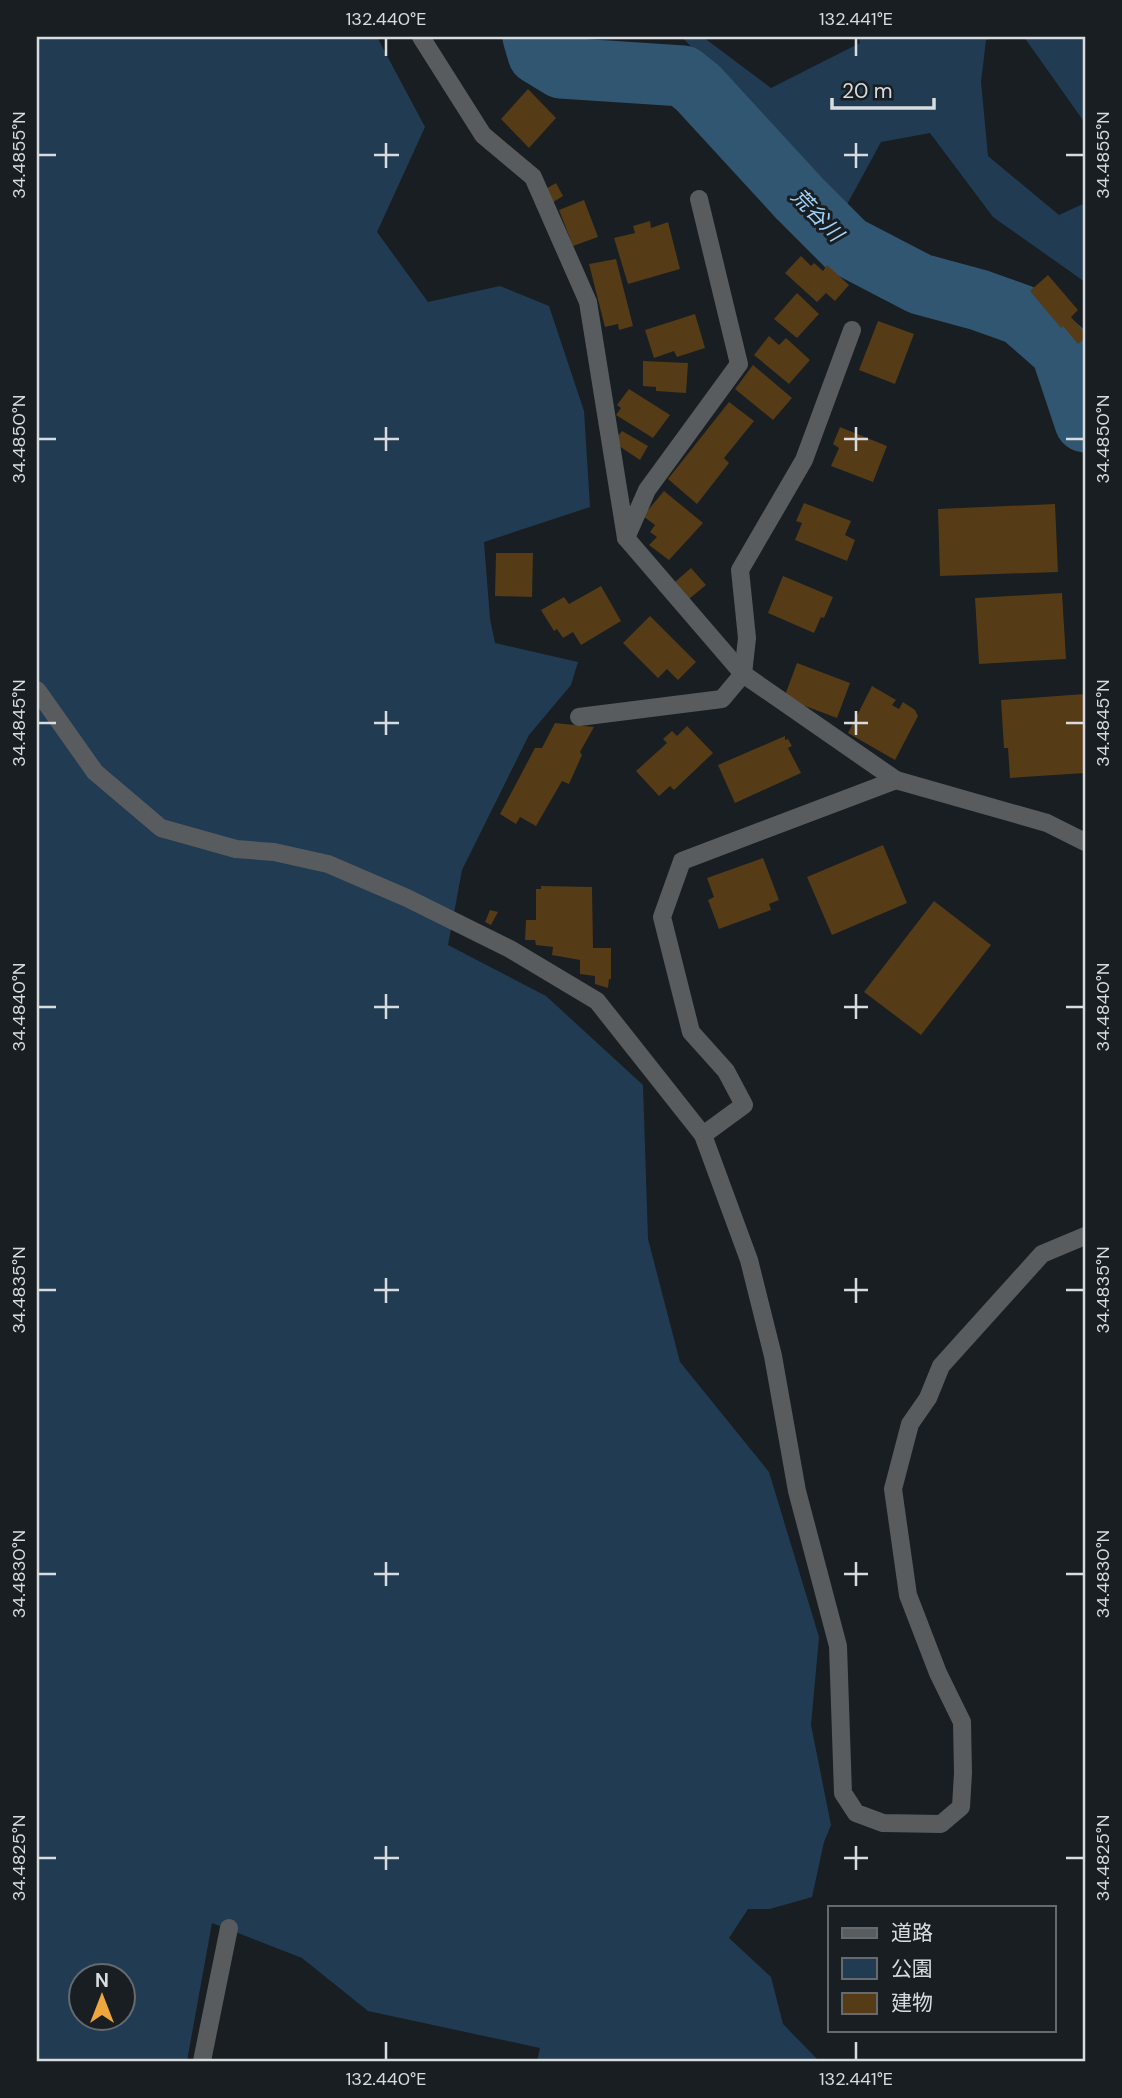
<svg xmlns="http://www.w3.org/2000/svg" width="1122" height="2098" viewBox="0 0 1122 2098" font-family="'DM Sans','Noto Sans JP',sans-serif">
<style>
.green{fill:#213c52;fill-rule:evenodd}
.lines{fill:none;stroke-linecap:round;stroke-linejoin:round}
.river{stroke:#315672;stroke-width:61}
.building{fill:#553b16}
.minor{stroke:#595c5f;stroke-width:18}
.ticks{fill:none;stroke:#d8dcdf;stroke-width:2.5}
.labels{text-anchor:middle;dominant-baseline:central;stroke-width:6;stroke-linejoin:round;paint-order:stroke}
.water-label{font-size:21px;font-style:italic;fill:#a3d3fa;stroke:#181e22}
.neatline{fill:none;stroke:#d8dcdf;stroke-width:2.5}
.ticks-label{font-size:18px;text-anchor:middle;fill:#d8dcdf}
</style>
<rect width="100%" height="100%" fill="#181e22"/>
<g class="green">
<path d="M37 37H377L425 127 377 232 428 302 500 286 549 306 584 411 590 507 484 542 490 619 495 643 578 662 571 685 529 735 462 870 448 945 546 996 643 1085 648 1239 680 1362 769 1472 819 1637 811 1725 831 1825 824 1842 812 1897 770 1909H748L729 1938 771 1977 783 2024 819 2061H537L540 2048 368 2011 302 1958 212 1923 187 2061H37ZM80 1976H122V2018H80Z"/>
<polygon points="682,37 703,37 771,88 860,43 859,37 995,37 986,40 981,82 988,156 1059,215 1085,203 1085,282 993,217 930,133 881,142 844,210"/>
<polygon points="1024,37 1085,37 1085,123"/>
</g>
<g class="lines">
<polyline class="river" points="533,37 538,54 561,68 683,76 698,88 799,198 847,246 920,284 979,300 1021,315 1061,350 1085,422"/>
</g>
<g class="building">
<polygon points="528,89 556,118 529,148 501,119"/>
<polygon points="556,183 563,196 552,203 544,190"/>
<polygon points="584,200 598,237 573,246 559,210"/>
<polygon points="650,221 651,228 668,222 680,269 628,284 614,238 635,233 633,226"/>
<polygon points="801,256 811,266 814,263 823,271 827,265 849,285 835,301 826,293 817,302 785,273"/>
<polygon points="616,259 633,326 619,330 618,324 605,327 589,264"/>
<polygon points="1048,275 1078,310 1071,317 1085,333 1085,338 1078,344 1063,326 1061,328 1030,291"/>
<polygon points="797,293 819,314 797,338 774,319"/>
<polygon points="695,314 705,348 677,357 674,351 654,358 645,330"/>
<polygon points="878,321 914,334 895,384 859,370"/>
<polygon points="769,336 779,345 786,338 810,360 789,384 754,355"/>
<polygon points="643,361 688,363 686,393 656,391 656,387 643,386"/>
<polygon points="753,365 792,398 773,420 735,389"/>
<polygon points="629,389 670,415 653,438 616,415 621,408 617,405"/>
<polygon points="729,402 754,421 724,458 729,463 697,504 668,479"/>
<polygon points="840,427 887,446 873,482 831,466 839,448 833,444"/>
<polygon points="622,431 648,446 640,460 613,442"/>
<polygon points="664,491 703,523 669,560 649,545 657,537 650,532 655,525 643,516"/>
<polygon points="804,503 851,521 845,535 855,540 847,561 795,540 802,523 796,521"/>
<polygon points="1055,504 1058,572 940,576 938,509"/>
<polygon points="496,553 533,553 532,597 495,596"/>
<polygon points="691,568 706,585 689,599 675,582"/>
<polygon points="783,576 833,597 824,618 821,617 814,633 768,613"/>
<polygon points="601,586 621,621 581,645 573,632 563,638 557,629 554,631 541,610 564,597 569,604"/>
<polygon points="1062,593 1066,659 979,664 975,598"/>
<polygon points="650,616 696,662 678,680 667,669 658,678 623,643"/>
<polygon points="797,663 850,683 837,718 784,698"/>
<polygon points="872,686 896,700 892,705 899,709 903,702 915,710 918,716 895,760 848,733"/>
<polygon points="1085,694 1085,773 1010,778 1008,748 1004,748 1001,700"/>
<polygon points="555,723 594,727 580,752 582,755 569,784 562,781 536,826 520,817 516,824 500,814 535,748 542,748"/>
<polygon points="687,726 713,753 674,790 670,786 659,796 636,771 667,743 663,739 672,731 677,736"/>
<polygon points="785,736 785,740 788,739 792,746 788,748 801,773 735,803 718,765"/>
<polygon points="883,845 907,903 832,935 807,877"/>
<polygon points="763,858 779,900 769,904 771,910 719,929 708,900 714,897 707,878"/>
<polygon points="541,886 592,887 593,948 611,948 611,979 609,979 608,988 595,984 595,976 580,974 580,960 552,955 553,947 536,945 535,940 525,940 526,920 536,920 536,889 541,889"/>
<polygon points="934,901 991,945 921,1035 864,992"/>
<polygon points="490,910 498,912 491,925 485,922"/>
</g>
<g class="lines">
<g class="minor">
<polyline points="421,37 483,135 533,177 588,302 626,538 743,674 896,780 1047,823 1085,842"/>
<polyline points="626,538 647,490 739,364 699,199"/>
<polyline points="37,690 95,772 161,828 236,849 274,852 328,864 407,898 510,949 597,1001 703,1135 749,1260 773,1356 797,1491 838,1646 843,1793 856,1813 883,1823 941,1824 961,1807 963,1773 962,1722 938,1673 908,1595 893,1489 910,1424 928,1398 941,1366 1042,1254 1085,1236"/>
<polyline points="579,717 722,699 743,674 747,638 740,570 804,460 852,330"/>
<polyline points="703,1135 744,1105 726,1071 691,1032 662,917 682,861 896,780"/>
<polyline points="202,2061 229,1928"/>
</g>
</g>
<path class="ticks" d="M386 38V56M856 38V56M386 143V168M856 143V168M38 155H56M374 155H399M844 155H868M1066 155H1084M386 427V451M856 427V451M38 439H56M374 439H399M844 439H868M1066 439H1084M386 711V735M856 711V735M38 723H56M374 723H399M844 723H868M1066 723H1084M386 994V1019M856 994V1019M38 1007H56M374 1007H399M844 1007H868M1066 1007H1084M386 1278V1303M856 1278V1303M38 1290H56M374 1290H399M844 1290H868M1066 1290H1084M386 1562V1586M856 1562V1586M38 1574H56M374 1574H399M844 1574H868M1066 1574H1084M386 1846V1870M856 1846V1870M38 1858H56M374 1858H399M844 1858H868M1066 1858H1084M386 2042V2060M856 2042V2060"/>
<g class="labels">
<g class="water-label">
<text transform="translate(817 215) rotate(46)">荒谷川</text>
</g>
</g>
<rect width="1122" height="2098" fill="none" stroke="#181e22" stroke-width="77"/>
<rect x="828" y="1906" width="228" height="126" fill="#181e22" stroke="#656a6e" stroke-width="2"/>
<rect x="842" y="1928" width="35" height="10" fill="#595c5f" stroke="#656a6e" stroke-width="2"/>
<text x="891" y="1940" font-size="21" fill="#d8dcdf">道路</text>
<rect x="842" y="1958" width="35" height="21" fill="#213c52" stroke="#656a6e" stroke-width="2"/>
<text x="891" y="1976" font-size="21" fill="#d8dcdf">公園</text>
<rect x="842" y="1993" width="35" height="21" fill="#553b16" stroke="#656a6e" stroke-width="2"/>
<text x="891" y="2010" font-size="21" fill="#d8dcdf">建物</text>
<g transform="translate(102 1997)"><circle r="33" fill="#181e22" stroke="#656a6e" stroke-width="2"/>
<path d="M0-5L12 26L0 18L-12 26Z" fill="#efa73d"/>
<text y="-10" font-size="19" font-weight="bold" text-anchor="middle" fill="#d8dcdf">N</text>
</g>
<path d="M832 98v10h102v-10" fill="none" stroke="#d8dcdf" stroke-width="3.5"/>
<text x="842" y="98" font-size="21" fill="#d8dcdf" stroke="#181e22" stroke-width="5" paint-order="stroke">20 m</text>
<rect x="38" y="38" width="1046" height="2022" class="neatline"/>
<g class="ticks-label">
<text x="386" y="25">132.440°E</text>
<text x="856" y="25">132.441°E</text>
<text transform="translate(19 155) rotate(-90)" y="6">34.4855°N</text>
<text transform="translate(1103 155) rotate(-90)" y="6">34.4855°N</text>
<text transform="translate(19 439) rotate(-90)" y="6">34.4850°N</text>
<text transform="translate(1103 439) rotate(-90)" y="6">34.4850°N</text>
<text transform="translate(19 723) rotate(-90)" y="6">34.4845°N</text>
<text transform="translate(1103 723) rotate(-90)" y="6">34.4845°N</text>
<text transform="translate(19 1007) rotate(-90)" y="6">34.4840°N</text>
<text transform="translate(1103 1007) rotate(-90)" y="6">34.4840°N</text>
<text transform="translate(19 1290) rotate(-90)" y="6">34.4835°N</text>
<text transform="translate(1103 1290) rotate(-90)" y="6">34.4835°N</text>
<text transform="translate(19 1574) rotate(-90)" y="6">34.4830°N</text>
<text transform="translate(1103 1574) rotate(-90)" y="6">34.4830°N</text>
<text transform="translate(19 1858) rotate(-90)" y="6">34.4825°N</text>
<text transform="translate(1103 1858) rotate(-90)" y="6">34.4825°N</text>
<text x="386" y="2085">132.440°E</text>
<text x="856" y="2085">132.441°E</text>
</g>
</svg>
